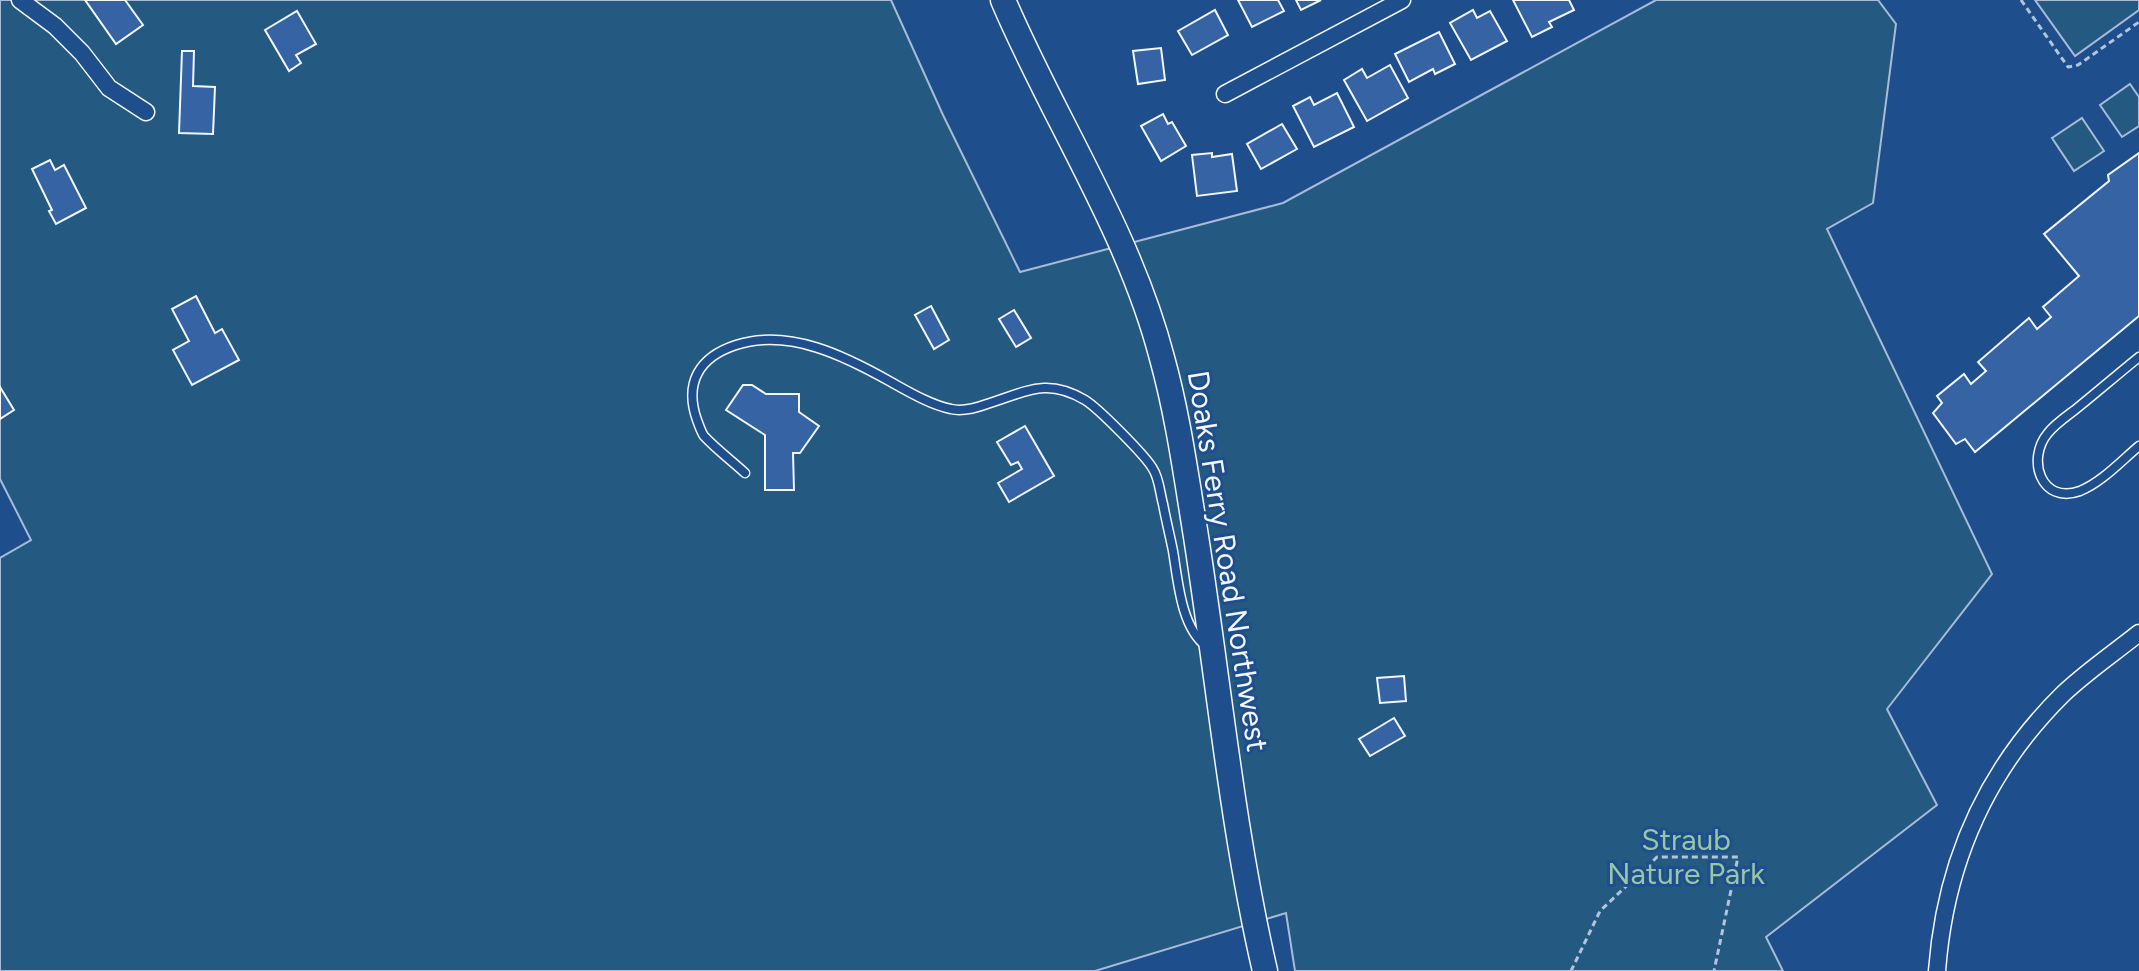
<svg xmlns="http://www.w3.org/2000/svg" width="2139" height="971" viewBox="0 0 2139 971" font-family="Figtree,sans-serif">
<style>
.green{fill:#245a82;stroke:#a8bbd7;stroke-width:2}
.building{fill:#3563a3;stroke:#f2f6ff;stroke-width:2}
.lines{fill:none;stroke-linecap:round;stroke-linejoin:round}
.lane-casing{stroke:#f2f6ff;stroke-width:11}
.street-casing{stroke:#f2f6ff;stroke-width:19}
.secondary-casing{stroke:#f2f6ff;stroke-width:27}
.path{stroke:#b3c4dc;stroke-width:3;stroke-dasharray:6 4;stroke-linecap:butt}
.lane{stroke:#1f4e8c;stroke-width:8}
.street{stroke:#1f4e8c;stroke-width:16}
.secondary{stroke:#1f4e8c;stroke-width:24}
.labels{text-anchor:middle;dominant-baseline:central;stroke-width:6;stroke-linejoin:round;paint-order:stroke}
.street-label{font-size:30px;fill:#f2f6ff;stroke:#1f4e8c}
.park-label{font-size:30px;fill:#97c8a6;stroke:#1f4e8c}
</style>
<rect width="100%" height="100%" fill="#1f4e8c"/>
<g class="green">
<polygon points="0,0 891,0 943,115 1020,272 1283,203 1656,0 1878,0 1896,24 1873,203 1827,229 1992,574 1887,709 1937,805 1766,937 1783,971 1295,971 1286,913 1095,971 0,971 0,558 31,540 0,479"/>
<polygon points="2035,0 2139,0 2139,10 2075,56"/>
<polygon points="2130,84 2139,97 2139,126 2122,137 2100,105"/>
<polygon points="2082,118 2104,151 2074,171 2052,138"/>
</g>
<g class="building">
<polygon points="85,0 125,0 143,25 116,44"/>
<polygon points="1238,0 1278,0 1284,11 1252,27"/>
<polygon points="1296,0 1321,0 1301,10"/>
<polygon points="1513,0 1569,0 1574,10 1549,22 1552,27 1532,37"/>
<polygon points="1215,10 1228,35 1192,55 1178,31"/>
<polygon points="1473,10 1477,18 1490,11 1507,41 1471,60 1450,23"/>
<polygon points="297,11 316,44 296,55 301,63 289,71 265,30"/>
<polygon points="1439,32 1455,64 1435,74 1433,69 1409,82 1395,54"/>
<polygon points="1161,48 1165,80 1138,84 1133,51"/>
<polygon points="182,51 194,51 193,86 215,87 213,134 179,133"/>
<polygon points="1390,65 1408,98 1367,121 1344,80 1362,69 1367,78"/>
<polygon points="1337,93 1354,127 1314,147 1293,106 1310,97 1314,105"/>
<polygon points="1163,114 1168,124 1172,122 1186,146 1161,161 1141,126"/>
<polygon points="1282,124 1297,149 1261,169 1247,144"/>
<polygon points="1212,153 1212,157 1232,154 1237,191 1197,196 1192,155"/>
<polygon points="2139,153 2139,316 1975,452 1965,439 1956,444 1933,413 1942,403 1937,396 1964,374 1971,384 1986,371 1978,362 2029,318 2037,329 2051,317 2043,307 2079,276 2044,234 2109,181 2108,175"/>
<polygon points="50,160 55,170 64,165 86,208 56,224 49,211 52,210 32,169"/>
<polygon points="196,296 215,333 222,329 239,360 192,385 173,350 189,341 172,309"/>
<polygon points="931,306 949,340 934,349 915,315"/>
<polygon points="1014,310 1031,338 1016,347 999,319"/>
<polygon points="743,385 752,385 766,394 799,394 799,412 819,426 800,453 793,453 794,490 765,490 765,435 726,410"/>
<polygon points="0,387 14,410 0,419"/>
<polygon points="1025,426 1054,476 1009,502 998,483 1022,469 1018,462 1011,465 997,442"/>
<polygon points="1404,676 1406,701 1380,703 1377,678"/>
<polygon points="1394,718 1405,736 1370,756 1359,739"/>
</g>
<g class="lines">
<g class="lane-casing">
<g id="lane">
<path d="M2139 357C2118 374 2097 392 2076 409 2067 416 2055 424 2048 433 2026 459 2041 505 2080 491 2102 482 2121 461 2139 446"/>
<path d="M745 473C732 461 716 449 704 436 701 432 699 425 697 420 684 383 699 357 736 345 789 328 845 356 891 382 909 392 931 405 951 409 963 412 976 408 987 404 1026 392 1046 377 1085 400 1098 408 1146 456 1153 469 1159 478 1160 493 1163 504 1166 520 1170 536 1173 551 1178 581 1181 627 1206 646"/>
</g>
</g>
<g class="street-casing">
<g id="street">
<polyline points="20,0 55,26 82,53 109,88 146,112"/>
<polyline points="1225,94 1402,0"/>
<path d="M1937 971C1945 864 1986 770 2063 694 2086 672 2114 653 2139 633"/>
</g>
</g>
<g class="secondary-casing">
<path id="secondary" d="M1003 0C1054 120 1129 231 1162 358 1177 412 1185 468 1194 524 1218 673 1231 824 1265 971"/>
</g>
<g class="path">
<polyline points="2021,0 2068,67 2078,65 2139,22"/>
<polyline points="1571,971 1600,911 1657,857 1738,857 1714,971"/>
</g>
<use href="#lane" class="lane"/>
<use href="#street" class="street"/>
<use href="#secondary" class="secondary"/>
</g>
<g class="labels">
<g class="street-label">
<text transform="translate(1228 561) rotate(81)">Doaks Ferry Road Northwest</text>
</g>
<g class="park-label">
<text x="1686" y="839">Straub<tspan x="1686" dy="34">Nature Park</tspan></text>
</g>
</g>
</svg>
